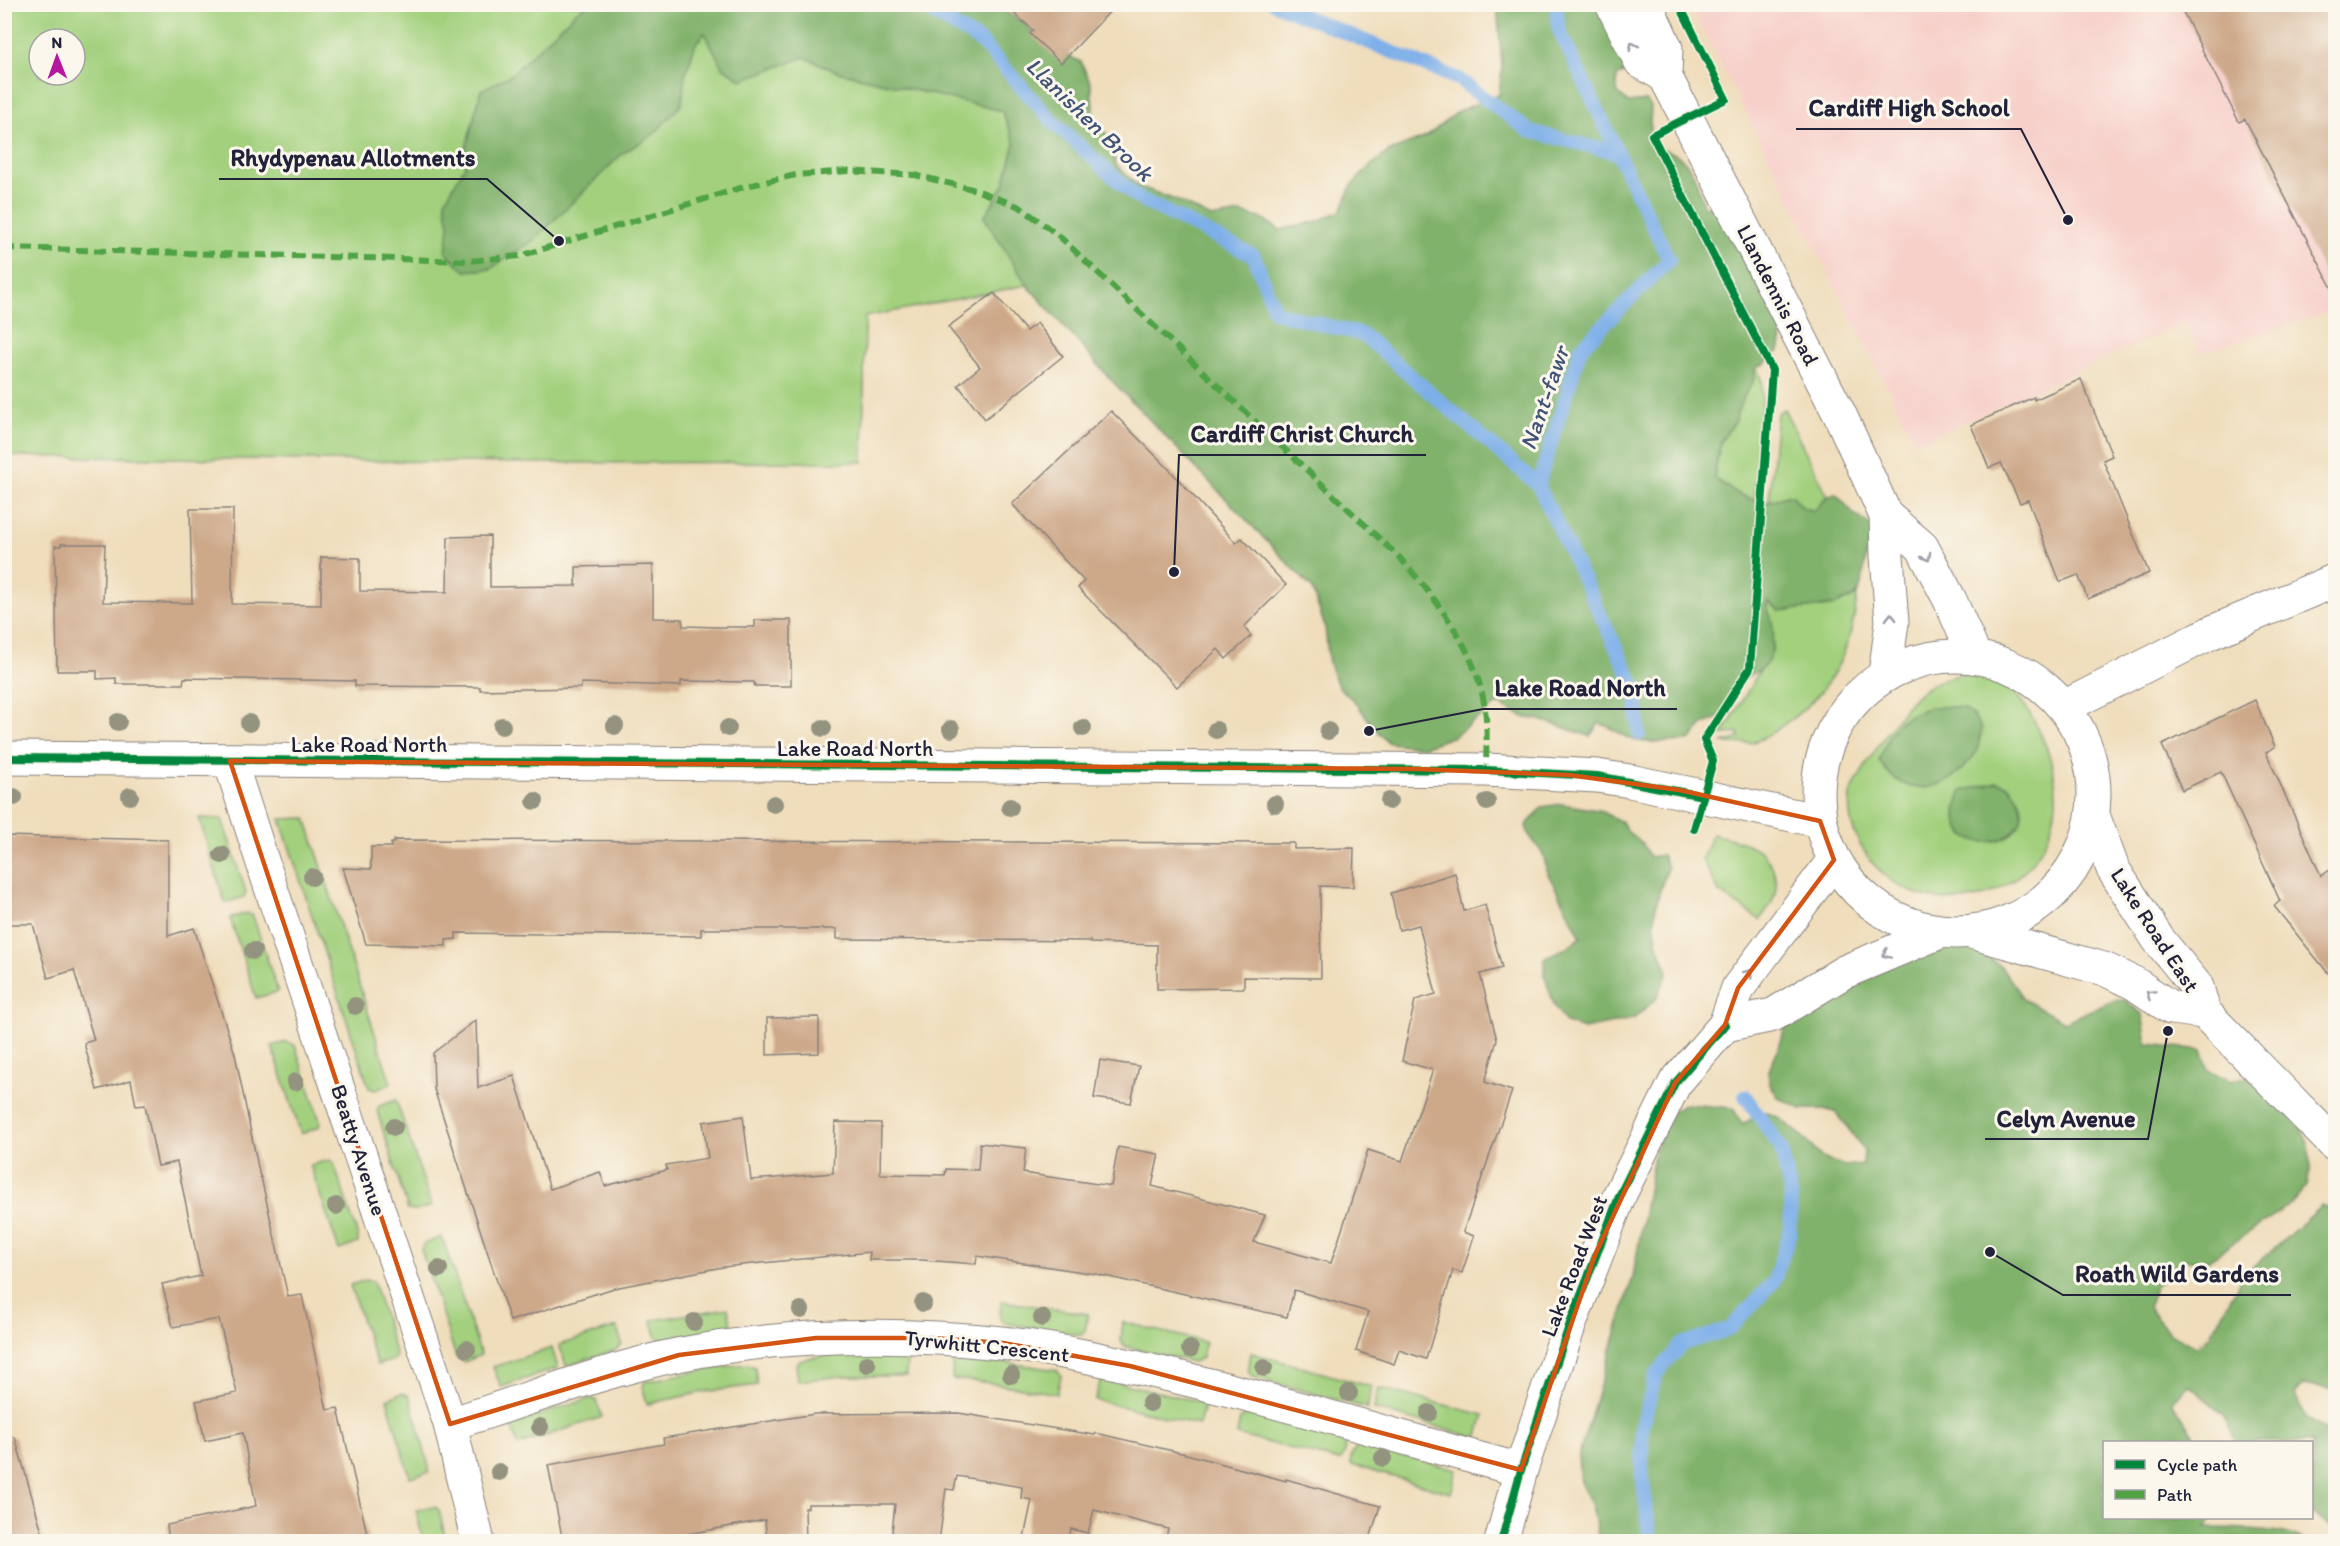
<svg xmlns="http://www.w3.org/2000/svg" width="2340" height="1546" viewBox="0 0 2340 1546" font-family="Itim,sans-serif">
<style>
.built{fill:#f7d0ca}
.green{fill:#a2d07d;stroke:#62795c;stroke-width:1.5;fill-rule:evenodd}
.forest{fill:#81b26c;stroke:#526a54;stroke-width:1.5}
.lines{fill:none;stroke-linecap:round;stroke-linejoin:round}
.stream{stroke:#7dafe9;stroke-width:14}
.building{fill:#cda889}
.street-casing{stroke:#88807b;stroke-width:35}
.secondary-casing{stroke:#88807b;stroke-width:35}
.street{stroke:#fff;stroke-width:33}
.secondary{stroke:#fff;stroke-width:33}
.quiet{stroke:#50a245;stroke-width:6;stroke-dasharray:12 6;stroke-linecap:butt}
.cycleway-casing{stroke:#fbf7ec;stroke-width:11}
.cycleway{stroke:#00873e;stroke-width:8}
.tree{fill:#939380}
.oneway{stroke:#9c9ca7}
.marked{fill:none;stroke:#d45411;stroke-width:4.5;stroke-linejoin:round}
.labels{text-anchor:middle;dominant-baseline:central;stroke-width:6;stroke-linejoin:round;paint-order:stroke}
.street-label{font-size:22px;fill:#22223b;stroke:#fbf7ec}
.water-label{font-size:24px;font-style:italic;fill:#425378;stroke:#fbf7ec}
.leader{fill:none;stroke:#22223b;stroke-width:2}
.callout-dot{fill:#22223b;stroke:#fbf7ec;stroke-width:2}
.callout-label{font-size:24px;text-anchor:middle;font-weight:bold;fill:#22223b;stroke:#fbf7ec;stroke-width:6;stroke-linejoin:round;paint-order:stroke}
</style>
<rect width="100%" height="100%" fill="#fbf7ec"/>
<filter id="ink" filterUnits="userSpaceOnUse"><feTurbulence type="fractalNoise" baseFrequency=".0167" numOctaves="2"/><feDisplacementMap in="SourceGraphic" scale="12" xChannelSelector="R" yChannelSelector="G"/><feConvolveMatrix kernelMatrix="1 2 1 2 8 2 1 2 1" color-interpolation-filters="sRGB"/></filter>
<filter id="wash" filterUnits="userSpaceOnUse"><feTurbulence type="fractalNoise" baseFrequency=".008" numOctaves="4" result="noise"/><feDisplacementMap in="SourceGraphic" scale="24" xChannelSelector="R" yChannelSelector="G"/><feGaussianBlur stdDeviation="1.35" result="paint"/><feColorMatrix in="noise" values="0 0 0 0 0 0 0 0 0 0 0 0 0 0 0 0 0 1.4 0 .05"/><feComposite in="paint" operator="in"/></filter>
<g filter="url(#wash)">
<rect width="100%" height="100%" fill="#efddbb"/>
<polygon class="built" points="1690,5 2335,5 2335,310 2199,354 2186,322 1916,444"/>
<g class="green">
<path d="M5 5H783L1002 111 1068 197 1091 355 1027 285 865 317 863 462 532 463 5 456ZM39 39H75V75H39Z"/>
<polygon points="1756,366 1762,382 1762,399 1754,500 1735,493 1714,478 1721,441 1734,423 1742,399 1753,382"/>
<polygon points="1784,409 1828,496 1814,511 1769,501 1777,413"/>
<path d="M1857 595C1852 650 1832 691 1786 723 1775 731 1763 740 1750 743 1741 744 1731 743 1722 743L1740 738 1738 732 1722 735 1759 672 1768 661V601L1822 607 1836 605Z"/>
<path d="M1966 673C1978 674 1990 675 2000 682 2033 702 2058 763 2056 801 2053 852 2013 895 1962 900 1933 902 1904 893 1883 874 1863 855 1846 826 1850 797 1853 781 1900 712 1913 699 1917 694 1923 690 1928 687 1938 679 1953 677 1966 673Z"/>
<polygon points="199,818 222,819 246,892 244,897 225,903"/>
<polygon points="306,818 391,1084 375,1090 369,1088 280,819"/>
<path d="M1712 834C1726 838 1741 840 1753 847 1772 856 1781 880 1773 900 1770 907 1764 913 1760 920L1719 892 1702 859Z"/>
<polygon points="247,913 253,916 278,992 256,998 230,918"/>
<polygon points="286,1042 295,1045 320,1121 319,1127 301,1134 272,1046"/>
<polygon points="396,1100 432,1206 415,1211 408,1210 377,1111 379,1106"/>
<polygon points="330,1160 334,1164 358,1236 358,1243 339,1250 310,1165"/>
<polygon points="442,1237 481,1355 464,1362 456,1357 421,1249 424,1244"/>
<polygon points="367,1280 373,1281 396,1355 394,1360 377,1365 350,1285"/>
<polygon points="1001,1301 1088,1314 1085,1331 1081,1335 1004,1323 1000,1318"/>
<polygon points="728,1308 731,1324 726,1328 660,1340 656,1336 652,1320"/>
<polygon points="1123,1322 1205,1342 1202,1358 1193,1362 1124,1346 1121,1340"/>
<polygon points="617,1327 622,1344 616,1350 566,1366 559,1345"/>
<polygon points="552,1348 558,1368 501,1387 493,1367"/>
<path d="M900 1353 907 1359 906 1376H843L798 1381 796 1364C808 1351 880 1353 900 1353Z"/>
<polygon points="1251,1353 1372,1387 1367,1408 1253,1377 1248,1372"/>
<polygon points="957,1358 976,1358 1057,1370 1061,1376 1057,1394 992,1383 952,1379 953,1360"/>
<polygon points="748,1364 755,1367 757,1385 703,1392 647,1404 643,1388 644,1382 703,1370"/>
<polygon points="1106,1380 1201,1402 1203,1409 1199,1425 1095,1400 1100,1382"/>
<polygon points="1379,1388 1484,1415 1477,1438 1374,1409"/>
<polygon points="402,1393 408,1395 410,1398 429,1467 429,1472 410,1477 387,1399"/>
<polygon points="591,1398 597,1401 602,1417 518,1445 512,1429 514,1423"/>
<path d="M1251 1413 1345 1440C1347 1447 1345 1457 1339 1461L1237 1435 1240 1419Z"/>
<path d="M1359 1444 1457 1470 1451 1493 1351 1465C1349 1458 1354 1448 1359 1444Z"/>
<polygon points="435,1507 439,1510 446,1541 423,1541 416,1510"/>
</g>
<g class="forest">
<path d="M588 5H994L1023 22 1042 43 1081 62 1091 84 1094 120 1108 136 1116 165 1138 186 1178 201 1211 218 1240 213 1261 218 1280 230 1318 221 1341 211 1351 186 1368 168 1388 152 1426 137 1458 111 1499 95 1502 68 1497 5H1611L1636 64 1617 77V92L1628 103 1646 101 1651 107 1650 121 1653 147C1659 149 1669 150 1675 154 1693 164 1700 189 1703 207L1724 203 1786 318 1779 351 1763 365 1756 367 1753 382 1742 399 1734 423 1721 441 1714 478C1729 489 1748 503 1768 501 1776 500 1783 496 1792 495L1802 507 1814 511 1828 496 1836 494 1855 515 1874 527 1866 555 1862 583 1857 595 1836 605 1779 611 1768 601C1767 610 1769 611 1771 619 1775 631 1774 651 1768 661 1761 674 1746 674 1737 683 1729 690 1728 704 1727 714L1704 724 1689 741C1673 741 1642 745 1628 738 1616 732 1614 728 1599 723L1590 736 1537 719 1526 718 1497 704 1454 736 1423 747 1389 743 1375 729 1357 704 1338 686 1329 664 1325 627 1312 588 1114 383 1027 285 984 217 1004 185 1015 143 1002 111 838 72 804 57 742 80 722 67 705 33 696 43 685 75 682 104 653 135 623 153 533 241 490 269 465 271 446 253 449 226 445 201 465 166 466 148 481 90 511 75 578 10Z"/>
<path d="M1931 707C1958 707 1968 703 1982 729 1980 737 1979 745 1976 752 1973 759 1966 765 1961 770 1933 796 1899 794 1879 760 1892 729 1895 717 1931 707Z"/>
<path d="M1997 782 2008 785C2012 791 2020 798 2021 805 2031 847 1956 857 1956 814 1956 807 1960 798 1961 791Z"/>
<path d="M1561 804 1598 810 1622 822 1628 832 1642 843 1650 857 1662 855 1668 867C1651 914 1649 926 1668 972L1656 999 1633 1019 1584 1029 1566 1023 1554 1005 1544 974 1545 957 1566 948 1581 937 1548 874 1543 854 1529 835 1526 826 1542 807Z"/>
<path d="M1941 937 1963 943 2000 965 2025 1000 2064 1022 2113 1001 2125 1000 2142 1014 2147 1044 2202 1050 2208 1070 2232 1081 2247 1076 2290 1107 2309 1144 2310 1170 2307 1185 2292 1203 2207 1261 2183 1260 2156 1286 2148 1307 2171 1334 2196 1346 2210 1336 2242 1277 2322 1206 2335 1210V1390L2303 1385 2295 1394 2305 1417 2335 1436V1530L2312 1512V1442H2236L2224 1415 2189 1385 2172 1401 2193 1435 2202 1442H2104V1518H2213L2206 1528C2231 1529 2285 1527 2304 1541H1599L1592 1506 1581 1482 1578 1458 1633 1277 1655 1149 1673 1111 1686 1104 1733 1108 1742 1124 1765 1112 1778 1117 1801 1135 1822 1158 1845 1166 1863 1164 1864 1150 1837 1113 1824 1109H1801L1778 1097 1770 1084 1768 1073 1782 1039 1791 995Z"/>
</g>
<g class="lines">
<g class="stream">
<polyline points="918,4 981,42 1053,122 1136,197 1254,256 1275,312 1363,335 1538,485"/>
<polyline points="1275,4 1458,79 1529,131 1617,153"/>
<polyline points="1556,4 1559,30 1669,260 1581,348 1538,485 1635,687 1639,734"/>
<polyline points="1652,1542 1649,1531 1642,1474 1642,1426 1656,1374 1682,1344 1730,1329 1774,1281 1790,1233 1791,1195 1781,1148 1745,1096"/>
</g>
</g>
<g id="blocks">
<g class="building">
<polygon points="1003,4 1117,4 1061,63 1030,34 1033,30"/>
<polygon points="2179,4 2336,4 2336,296 2245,119 2239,122"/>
<polygon points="994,293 1026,331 1037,323 1063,356 985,419 958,385 980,367 948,327"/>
<polygon points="2081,379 2112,456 2103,460 2149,573 2088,599 2078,575 2060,582 2028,500 2020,503 2001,463 1989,468 1971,425 2034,397 2034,400"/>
<polygon points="1111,411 1168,468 1236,543 1242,538 1286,585 1244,627 1251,636 1226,659 1218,649 1177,687 1078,588 1084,581 1012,504"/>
<polygon points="190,509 233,509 232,604 321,605 321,557 360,558 360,591 447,592 448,537 490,536 490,587 576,586 576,567 653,565 653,618 682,619 683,626 719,627 755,627 755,620 791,620 791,686 755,686 754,682 681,681 681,686 581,683 581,688 480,690 480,687 355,686 355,681 184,678 183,684 116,684 116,678 97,679 97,671 57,671 55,546 61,546 61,544 105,544 103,602 192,603"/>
<polygon points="2255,700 2275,747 2266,752 2321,876 2336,866 2336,983 2274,906 2280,901 2221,772 2182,790 2162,745"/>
<polygon points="4,836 168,840 168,936 194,928 235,1054 260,1177 261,1177 288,1297 302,1295 327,1410 338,1408 369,1542 169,1542 167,1525 256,1506 243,1433 205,1441 196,1401 237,1393 219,1319 173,1327 162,1284 201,1276 177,1162 158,1166 145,1105 136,1106 131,1080 97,1090 84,1043 94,1040 74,970 48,978 33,924 4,924"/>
<polygon points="394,840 1294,843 1294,849 1354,848 1353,887 1320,886 1321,978 1244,977 1244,988 1157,989 1157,945 1090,943 1090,941 837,939 837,929 701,929 701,936 456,933 456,939 446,940 446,946 366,944 343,868 371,869 371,847 391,847 391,843 394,843"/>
<polygon points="1455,873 1464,911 1485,905 1502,968 1480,974 1497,1040 1485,1082 1512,1091 1463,1232 1474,1236 1462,1273 1453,1270 1426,1359 1399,1350 1394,1364 1356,1351 1368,1312 1294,1290 1287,1317 1096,1274 977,1256 976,1264 922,1260 869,1260 870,1252 723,1267 614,1288 510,1321 434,1089 433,1053 476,1020 478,1088 514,1076 550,1189 600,1172 605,1186 667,1170 666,1165 708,1158 703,1122 743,1116 751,1180 833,1173 835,1122 881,1123 880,1174 945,1175 946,1169 978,1170 980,1143 1026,1148 1023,1173 1111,1186 1118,1147 1159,1154 1152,1186 1265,1215 1254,1242 1331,1263 1368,1150 1402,1161 1433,1070 1402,1061 1415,1000 1436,994 1419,925 1399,930 1391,893"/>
<polygon points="819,1017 819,1053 767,1055 767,1018"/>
<polygon points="1100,1060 1139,1066 1131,1103 1094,1098"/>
<polygon points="958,1413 1095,1435 1096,1433 1186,1454 1286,1481 1286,1479 1380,1506 1369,1542 1165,1542 1168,1529 1094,1510 1088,1533 1071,1529 1068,1542 1023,1542 1032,1500 1021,1498 1022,1487 957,1476 954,1490 946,1489 939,1542 891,1542 895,1504 808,1504 808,1508 805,1508 806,1542 767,1542 765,1520 676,1536 677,1542 563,1542 548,1465 664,1444 663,1438 815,1414"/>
<polygon points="15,1437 38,1518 45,1542 4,1542 4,1438"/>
</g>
</g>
</g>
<g filter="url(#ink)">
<use href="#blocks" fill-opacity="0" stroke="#88807b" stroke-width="1.5"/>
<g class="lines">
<g class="street-casing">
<g id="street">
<polyline points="2064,707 2210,633 2336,580"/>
<polyline points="4,758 1486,770 1597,776 1630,781 1820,821"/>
<polyline points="230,761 269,882 450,1424 478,1542"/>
<polyline points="2093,815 2113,869 2158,939 2197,987 2204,1012 2336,1146"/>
<polyline points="1971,932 2104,969 2134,983 2171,1008 2204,1012"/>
<path d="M450 1424C525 1401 600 1371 677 1355 783 1334 894 1332 1001 1343 1058 1349 1114 1362 1169 1375 1288 1403 1404 1439 1521 1470"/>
</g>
</g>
<g class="secondary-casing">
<g id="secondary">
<polyline points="1612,4 1641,62 1665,76"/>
<polyline points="1646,4 1666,48 1665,76 1841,417 1886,516 1887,556 1892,622 1885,675"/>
<polyline points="1886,516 1922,547 1950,600 1975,657"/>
<circle cx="1956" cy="794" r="138"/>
<polyline points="1725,1025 1773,1015 1844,972 1940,932"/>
<polyline points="1501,1542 1521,1470 1569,1326 1620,1194 1675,1083 1725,1025 1738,988 1834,860"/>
</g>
</g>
<use href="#street" class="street"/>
<use href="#secondary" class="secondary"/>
<path class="quiet" d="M4 248 470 261 520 256 747 186 796 175 848 171 915 175 976 190 1020 207 1058 235 1400 558C1438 601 1478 652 1485 710 1488 729 1486 750 1486 770"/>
<g class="cycleway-casing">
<g id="cycleway">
<polyline points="1679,4 1726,99 1652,135 1772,370 1750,668 1704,740 1713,761 1694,829"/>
<polyline points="4,758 1486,770 1597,776 1703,796"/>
<polyline points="1501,1542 1521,1470 1569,1326 1620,1194 1675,1083 1725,1025"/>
</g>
</g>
<use href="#cycleway" class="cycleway"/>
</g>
<g class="tree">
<circle cx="118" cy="722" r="9"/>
<circle cx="249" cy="723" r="9"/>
<circle cx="502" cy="726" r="9"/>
<circle cx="615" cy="726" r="9"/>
<circle cx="728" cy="728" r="9"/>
<circle cx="823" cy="728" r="9"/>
<circle cx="1083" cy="728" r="9"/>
<circle cx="951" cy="729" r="9"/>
<circle cx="1216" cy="730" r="9"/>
<circle cx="1328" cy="731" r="9"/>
<circle cx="130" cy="796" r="9"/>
<circle cx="14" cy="797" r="9"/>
<circle cx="535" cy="801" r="9"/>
<circle cx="1389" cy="801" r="9"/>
<circle cx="1487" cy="802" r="9"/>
<circle cx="774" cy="804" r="9"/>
<circle cx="1275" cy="804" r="9"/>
<circle cx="1010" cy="807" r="9"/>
<circle cx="222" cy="855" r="9"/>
<circle cx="312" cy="877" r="9"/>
<circle cx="253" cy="951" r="9"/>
<circle cx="355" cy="1006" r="9"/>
<circle cx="295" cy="1082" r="9"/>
<circle cx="394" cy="1127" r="9"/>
<circle cx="336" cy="1206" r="9"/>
<circle cx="439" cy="1269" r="9"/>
<circle cx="923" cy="1303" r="9"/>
<circle cx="801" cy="1310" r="9"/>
<circle cx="1042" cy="1318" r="9"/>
<circle cx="694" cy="1322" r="9"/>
<circle cx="467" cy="1349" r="9"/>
<circle cx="1190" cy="1349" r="9"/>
<circle cx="867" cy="1364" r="9"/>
<circle cx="1264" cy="1368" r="9"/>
<circle cx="1011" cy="1375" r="9"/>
<circle cx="1349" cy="1393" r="9"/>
<circle cx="1150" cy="1403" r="9"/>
<circle cx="1429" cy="1413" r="9"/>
<circle cx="540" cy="1427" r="9"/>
<circle cx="1383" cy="1458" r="9"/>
<circle cx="499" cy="1472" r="9"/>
</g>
<defs><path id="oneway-chevron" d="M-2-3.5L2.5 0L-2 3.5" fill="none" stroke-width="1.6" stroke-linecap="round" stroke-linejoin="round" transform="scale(1.5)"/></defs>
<g class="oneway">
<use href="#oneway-chevron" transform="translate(1633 46) rotate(-117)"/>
<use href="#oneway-chevron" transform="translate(1927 557) rotate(62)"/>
<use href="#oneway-chevron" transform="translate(1891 617) rotate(-90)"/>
<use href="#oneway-chevron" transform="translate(1886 954) rotate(157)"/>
<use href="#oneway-chevron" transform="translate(1749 973) rotate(-52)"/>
<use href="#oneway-chevron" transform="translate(2150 994) rotate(-146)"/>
</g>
</g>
<path class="marked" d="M230 761 1416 769 1569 775 1679 790 1820 821 1834 860 1738 988 1725 1025 1675 1083 1595 1255 1521 1470 1130 1366 1003 1343 932 1338H816L679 1355 450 1424Z"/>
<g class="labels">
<g class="street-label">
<text transform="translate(1778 295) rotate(63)">Llandennis Road</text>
<text x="369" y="744">Lake Road North</text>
<text x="855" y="748">Lake Road North</text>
<text transform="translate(2155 930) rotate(57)">Lake Road East</text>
<text transform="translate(359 1150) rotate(72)">Beatty Avenue</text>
<text transform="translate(1574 1266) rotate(-69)">Lake Road West</text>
<text transform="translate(987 1346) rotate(6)">Tyrwhitt Crescent</text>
</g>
<g class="water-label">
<text transform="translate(1090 119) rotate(44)">Llanishen Brook</text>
<text transform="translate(1544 398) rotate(-71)">Nant-fawr</text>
</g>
</g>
<path class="leader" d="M2068 220L2021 129H1796M559 241L487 179H219M1174 572L1179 455H1426M1369 731L1483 709H1677M2168 1031L2148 1139H1985M1990 1252L2063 1295H2291"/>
<g class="callout-dot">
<circle cx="2068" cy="220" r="6"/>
<circle cx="559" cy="241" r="6"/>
<circle cx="1174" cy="572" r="6"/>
<circle cx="1369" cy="731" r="6"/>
<circle cx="2168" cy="1031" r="6"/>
<circle cx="1990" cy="1252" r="6"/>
</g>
<g class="callout-label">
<text x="1909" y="116">Cardiff High School</text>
<text x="353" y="166">Rhydypenau Allotments</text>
<text x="1302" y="442">Cardiff Christ Church</text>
<text x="1580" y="696">Lake Road North</text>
<text x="2066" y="1127">Celyn Avenue</text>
<text x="2177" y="1282">Roath Wild Gardens</text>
</g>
<rect width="2340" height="1546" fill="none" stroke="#fbf7ec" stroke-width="24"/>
<rect x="2103" y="1441" width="210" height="78" fill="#fbf7ec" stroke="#a4a2a5" stroke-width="1.5"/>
<rect x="2115" y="1460" width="30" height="9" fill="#00873e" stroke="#a4a2a5" stroke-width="1.5"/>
<text x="2157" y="1471" font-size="18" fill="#22223b">Cycle path</text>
<rect x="2115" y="1490" width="30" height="9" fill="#50a245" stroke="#a4a2a5" stroke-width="1.5"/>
<text x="2157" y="1501" font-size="18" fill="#22223b">Path</text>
<g transform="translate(57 57) rotate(359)"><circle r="28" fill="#fbf7ec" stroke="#a4a2a5" stroke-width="1.5"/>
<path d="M0-4.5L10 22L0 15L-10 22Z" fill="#b5179e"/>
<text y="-9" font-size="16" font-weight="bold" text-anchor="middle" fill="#22223b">N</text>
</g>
</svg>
